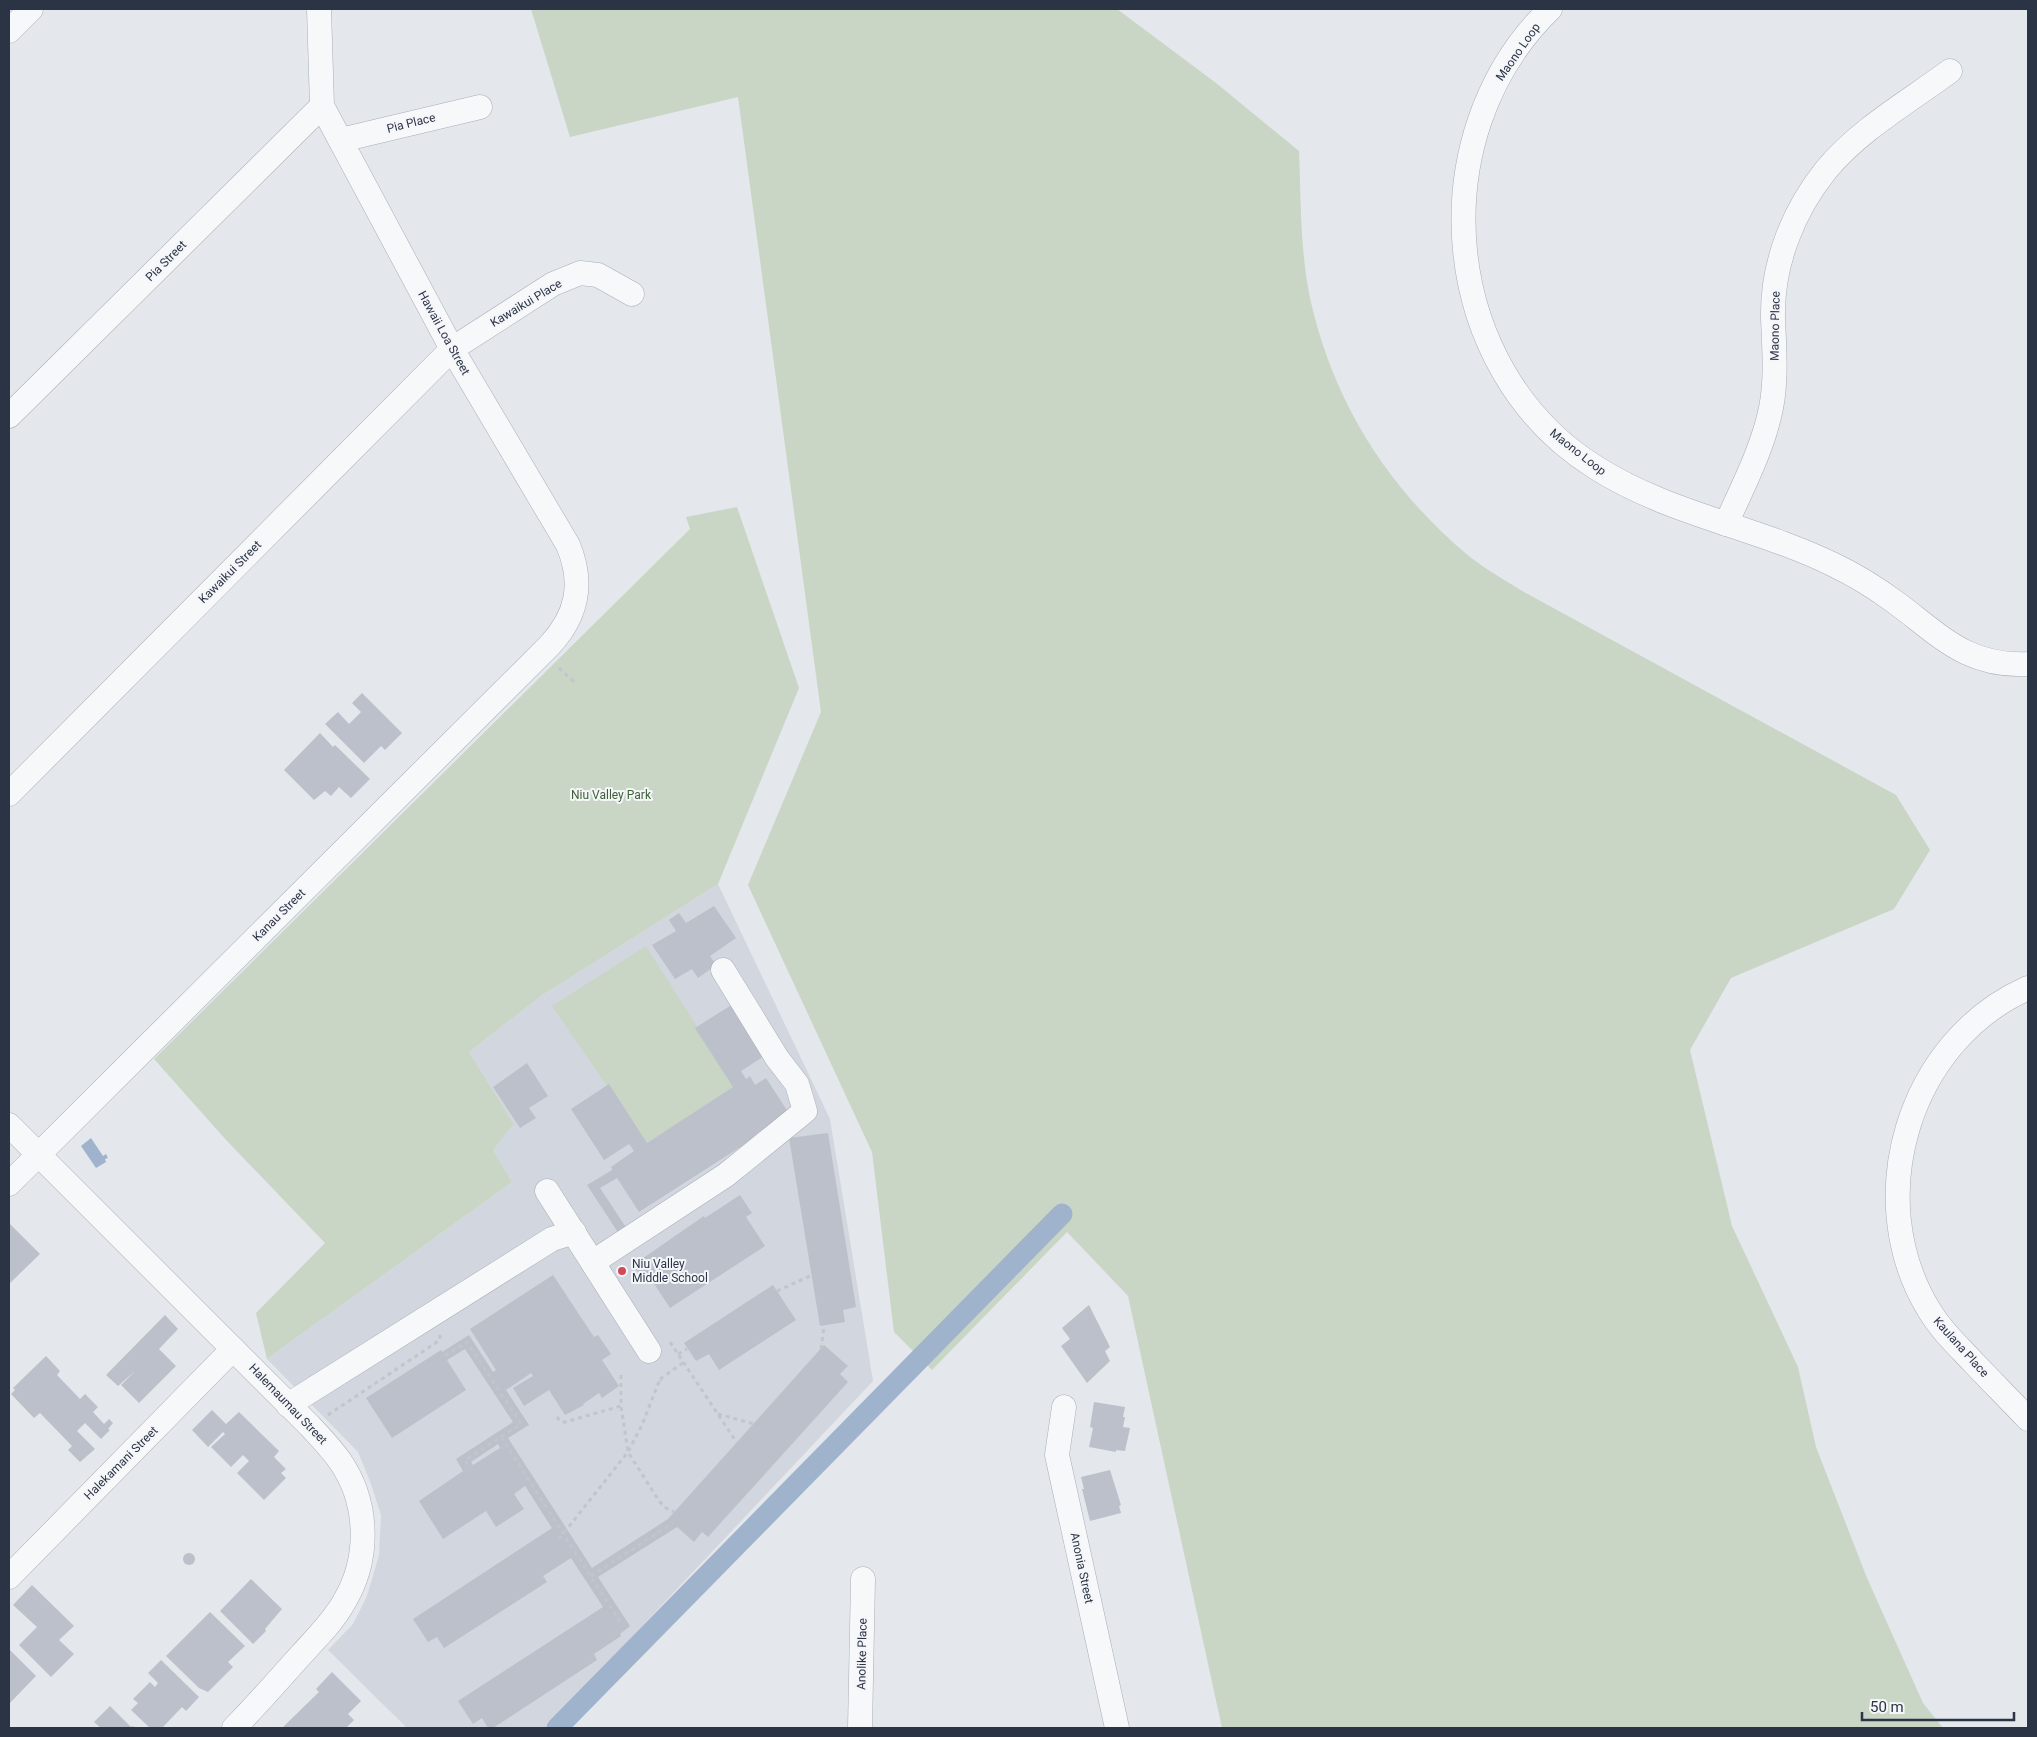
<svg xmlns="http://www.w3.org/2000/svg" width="2037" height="1737" viewBox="0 0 2037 1737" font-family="Roboto,sans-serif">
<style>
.built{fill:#d2d6de}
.green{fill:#c9d6c5}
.water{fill:#9fb4cc}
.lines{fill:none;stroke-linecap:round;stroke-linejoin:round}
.canal{stroke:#9fb4cc;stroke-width:21}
.building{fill:#bbc0ca;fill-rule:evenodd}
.minor-casing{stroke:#a9aeb7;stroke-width:25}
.path{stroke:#c2c5cb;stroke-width:3;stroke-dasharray:4 4;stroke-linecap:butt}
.minor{stroke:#f7f8fa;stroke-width:24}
.poi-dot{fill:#d1495b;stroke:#f4f6f9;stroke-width:2}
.labels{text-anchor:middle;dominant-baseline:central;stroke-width:4;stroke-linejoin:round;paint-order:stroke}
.street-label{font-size:12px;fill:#2b3445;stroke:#f4f6f9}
.park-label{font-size:12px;fill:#3f6138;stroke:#f4f6f9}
.poi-label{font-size:12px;fill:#2b3445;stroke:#f4f6f9;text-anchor:start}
</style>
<rect width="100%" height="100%" fill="#e4e7ec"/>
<polygon class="built" points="718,884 830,1119 873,1381 546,1728 407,1728 328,1650 353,1624 367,1596 379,1555 381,1515 371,1484 358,1452 267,1359 512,1182 493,1150 514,1124 469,1052 541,996"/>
<g class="green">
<path d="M531 9H1117L1216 83 1299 151C1301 199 1300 250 1310 298 1333 402 1388 489 1470 557 1487 570 1506 581 1524 592L1896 795 1930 850 1894 909 1731 978 1690 1050 1732 1226 1798 1367 1816 1447 1867 1578 1923 1703 1943 1728H1222L1128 1296 1067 1232 932 1370 894 1332 872 1152 748 885 821 712 738 97 570 137Z"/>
<polygon points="737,507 799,688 718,884 541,996 469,1052 514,1124 493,1150 512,1182 267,1359 256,1313 325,1243 227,1141 154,1059 690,529 686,517"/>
<polygon points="646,946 735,1087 647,1143 609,1085 607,1086 552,1006"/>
</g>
<polygon class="water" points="91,1138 103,1156 106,1154 108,1158 105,1159 106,1162 96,1168 81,1146"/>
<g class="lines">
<polyline class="canal" points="557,1728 1062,1214"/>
</g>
<g class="building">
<polygon points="362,693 402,733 385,750 381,746 364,763 325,724 338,712 349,724 361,712 352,703"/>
<polygon points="320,733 333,747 335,745 370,779 351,798 339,787 331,796 325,791 314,800 284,770"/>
<polygon points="714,906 736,938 710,956 716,965 698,978 692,969 675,979 652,945 676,931 669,920 679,913 686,923"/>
<polygon points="733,1004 766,1055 741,1071 746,1079 750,1076 755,1085 766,1078 790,1115 639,1212 617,1178 600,1188 629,1232 621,1237 587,1185 612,1170 611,1167 634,1151 629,1144 604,1160 571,1109 609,1084 647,1143 733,1087 695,1028"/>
<polygon points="527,1063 548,1096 529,1108 536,1118 520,1128 493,1087"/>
<polygon points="828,1133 856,1307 843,1310 845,1322 820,1326 789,1138"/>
<polygon points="740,1195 752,1213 746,1217 765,1246 670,1308 651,1279 645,1283 633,1265 704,1216 705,1218"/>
<polygon points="9,1223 40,1254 9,1284"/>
<path d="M553 1275 594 1337 598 1335 611 1354 602 1360 619 1386 602 1398 599 1393 583 1404 584 1405 565 1415 549 1390 524 1406 513 1388 533 1376 531 1373 506 1390 529 1425 508 1438 592 1568 668 1519 824 1345 848 1366 840 1374 848 1382 708 1537 702 1532 694 1542 677 1527 598 1577 630 1626 620 1634 621 1636 594 1654 597 1660 493 1728H488L482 1718 473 1724 458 1701 603 1607 571 1558 543 1576 547 1582 444 1648 437 1637 428 1642 413 1619 552 1528 525 1486 514 1494 524 1509 496 1527 486 1511 443 1539 419 1501 463 1471 456 1459 513 1422 465 1349 447 1360 466 1390 392 1438 366 1398 441 1350 442 1352 469 1335 493 1372 496 1370 470 1329ZM498 1444 500 1448 473 1465 471 1462Z"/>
<polygon points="773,1285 796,1320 719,1370 709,1354 696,1361 684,1343"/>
<polygon points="1089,1305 1110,1347 1105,1351 1110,1361 1087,1383 1061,1346 1070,1339 1062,1328"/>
<polygon points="165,1315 178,1329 159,1349 176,1366 139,1403 121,1385 135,1371 118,1386 106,1375"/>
<polygon points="46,1356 60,1371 57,1375 80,1399 85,1394 98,1407 93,1412 104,1424 109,1419 113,1423 108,1429 110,1430 101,1439 85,1423 77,1431 95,1449 80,1462 68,1450 72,1446 40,1413 34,1418 11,1394 15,1390 13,1388"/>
<polygon points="1094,1402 1125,1407 1123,1417 1125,1417 1123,1427 1130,1428 1125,1451 1116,1450 1116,1452 1089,1447 1093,1428 1090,1427"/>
<polygon points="212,1410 226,1424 239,1412 279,1451 274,1457 286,1469 281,1473 286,1478 264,1500 237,1473 249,1461 243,1455 231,1467 211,1447 225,1434 223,1432 208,1447 192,1430"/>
<polygon points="1110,1470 1121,1505 1119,1506 1121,1513 1090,1521 1082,1489 1084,1489 1081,1477"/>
<circle cx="189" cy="1559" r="6"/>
<polygon points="251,1579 282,1609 265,1629 266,1631 253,1644 220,1611"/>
<polygon points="32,1585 74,1626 59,1640 74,1654 51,1677 19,1645 37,1627 13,1605"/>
<polygon points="210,1612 245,1646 228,1662 233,1667 208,1692 199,1688 166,1656"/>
<polygon points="9,1649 36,1676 9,1704"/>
<polygon points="161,1660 199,1697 186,1711 182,1707 162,1728 150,1728 131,1710 138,1703 133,1699 150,1682 155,1687 158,1683 148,1673"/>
<polygon points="332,1672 361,1701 348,1714 354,1720 346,1728 282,1728 319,1692 316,1689"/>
<polygon points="110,1706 131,1727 133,1726 135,1728 101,1728 94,1722"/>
</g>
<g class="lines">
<g class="minor-casing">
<g id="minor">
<path d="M1550 9C1419 136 1439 369 1595 467 1668 514 1757 527 1834 565 1855 575 1876 588 1895 602 1940 635 1966 667 2028 664"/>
<polyline points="9,31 31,9"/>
<polyline points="341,140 480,107"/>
<polyline points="9,416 322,106"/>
<path d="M1726 524C1743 486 1763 448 1771 408 1777 378 1774 347 1773 317 1772 264 1793 211 1826 170 1859 130 1908 102 1950 71"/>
<polyline points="9,794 452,349 553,284 580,273 598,275 632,294"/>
<path d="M2028 988C1908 1041 1861 1199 1929 1310 1941 1330 1957 1345 1973 1362 1991 1381 2010 1400 2028 1419"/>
<path d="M9 1125 310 1426C320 1437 331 1448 340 1461 369 1503 370 1559 344 1602 333 1622 316 1638 301 1655 279 1679 257 1705 234 1728"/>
<path d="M9 1184 549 646C578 615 584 583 568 545L452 349 322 106 319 9"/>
<polyline points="547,1191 649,1351"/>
<polyline points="593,1262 726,1175 805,1111 797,1084 777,1058 723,970"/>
<polyline points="288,1405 552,1239 574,1232"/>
<polyline points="1064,1407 1057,1455 1117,1728"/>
<polyline points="9,1577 233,1349"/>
<polyline points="860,1728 863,1579"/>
</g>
</g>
<g class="path">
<polyline points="559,668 574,682"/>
<polyline points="777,1291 812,1275"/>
<polyline points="670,1342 737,1443"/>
<polyline points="821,1349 824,1326"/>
<polyline points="678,1354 687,1349"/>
<polyline points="445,1356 467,1342 521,1424 465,1460 469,1468"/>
<polyline points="621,1375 621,1406 628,1452 659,1501 666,1508 674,1512"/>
<polyline points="660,1379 684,1362"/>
<polyline points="718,1414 754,1424"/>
<polyline points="328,1415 440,1340 440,1334"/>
<polyline points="557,1417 561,1422 565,1422 621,1406"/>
<polyline points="501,1437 621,1623"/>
<polyline points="559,1539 628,1452 642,1425 660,1379 661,1381"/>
<polyline points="591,1576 673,1523"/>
</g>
<use href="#minor" class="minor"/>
</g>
<circle class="poi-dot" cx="622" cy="1271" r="5"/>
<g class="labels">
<g class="street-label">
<text transform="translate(1518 52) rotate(-55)">Maono Loop</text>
<text transform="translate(411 123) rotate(-14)">Pia Place</text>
<text transform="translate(166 261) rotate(-45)">Pia Street</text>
<text transform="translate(526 303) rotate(-31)">Kawaikui Place</text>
<text transform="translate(1775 326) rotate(-89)">Maono Place</text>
<text transform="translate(444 333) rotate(61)">Hawaii Loa Street</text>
<text transform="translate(1578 452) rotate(38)">Maono Loop</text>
<text transform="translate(230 572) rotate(-45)">Kawaikui Street</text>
<text transform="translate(279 915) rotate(-45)">Kanau Street</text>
<text transform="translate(1961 1347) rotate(48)">Kaulana Place</text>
<text transform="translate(288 1404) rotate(46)">Halemaumau Street</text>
<text transform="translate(121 1463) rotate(-45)">Halekamani Street</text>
<text transform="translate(1082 1568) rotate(78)">Anonia Street</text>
<text transform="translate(862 1654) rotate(-89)">Anolike Place</text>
</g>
<g class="park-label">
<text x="611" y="795">Niu Valley Park</text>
</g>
<g class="poi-label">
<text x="632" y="1264">Niu Valley<tspan x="632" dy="14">Middle School</tspan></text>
</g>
</g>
<rect width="2037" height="1737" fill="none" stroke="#2b3445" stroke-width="20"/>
<path d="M1862 1712v8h152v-8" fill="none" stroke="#2b3445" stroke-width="2.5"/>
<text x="1870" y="1712" font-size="15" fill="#2b3445" stroke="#f4f6f9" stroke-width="4" paint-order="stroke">50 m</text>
</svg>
